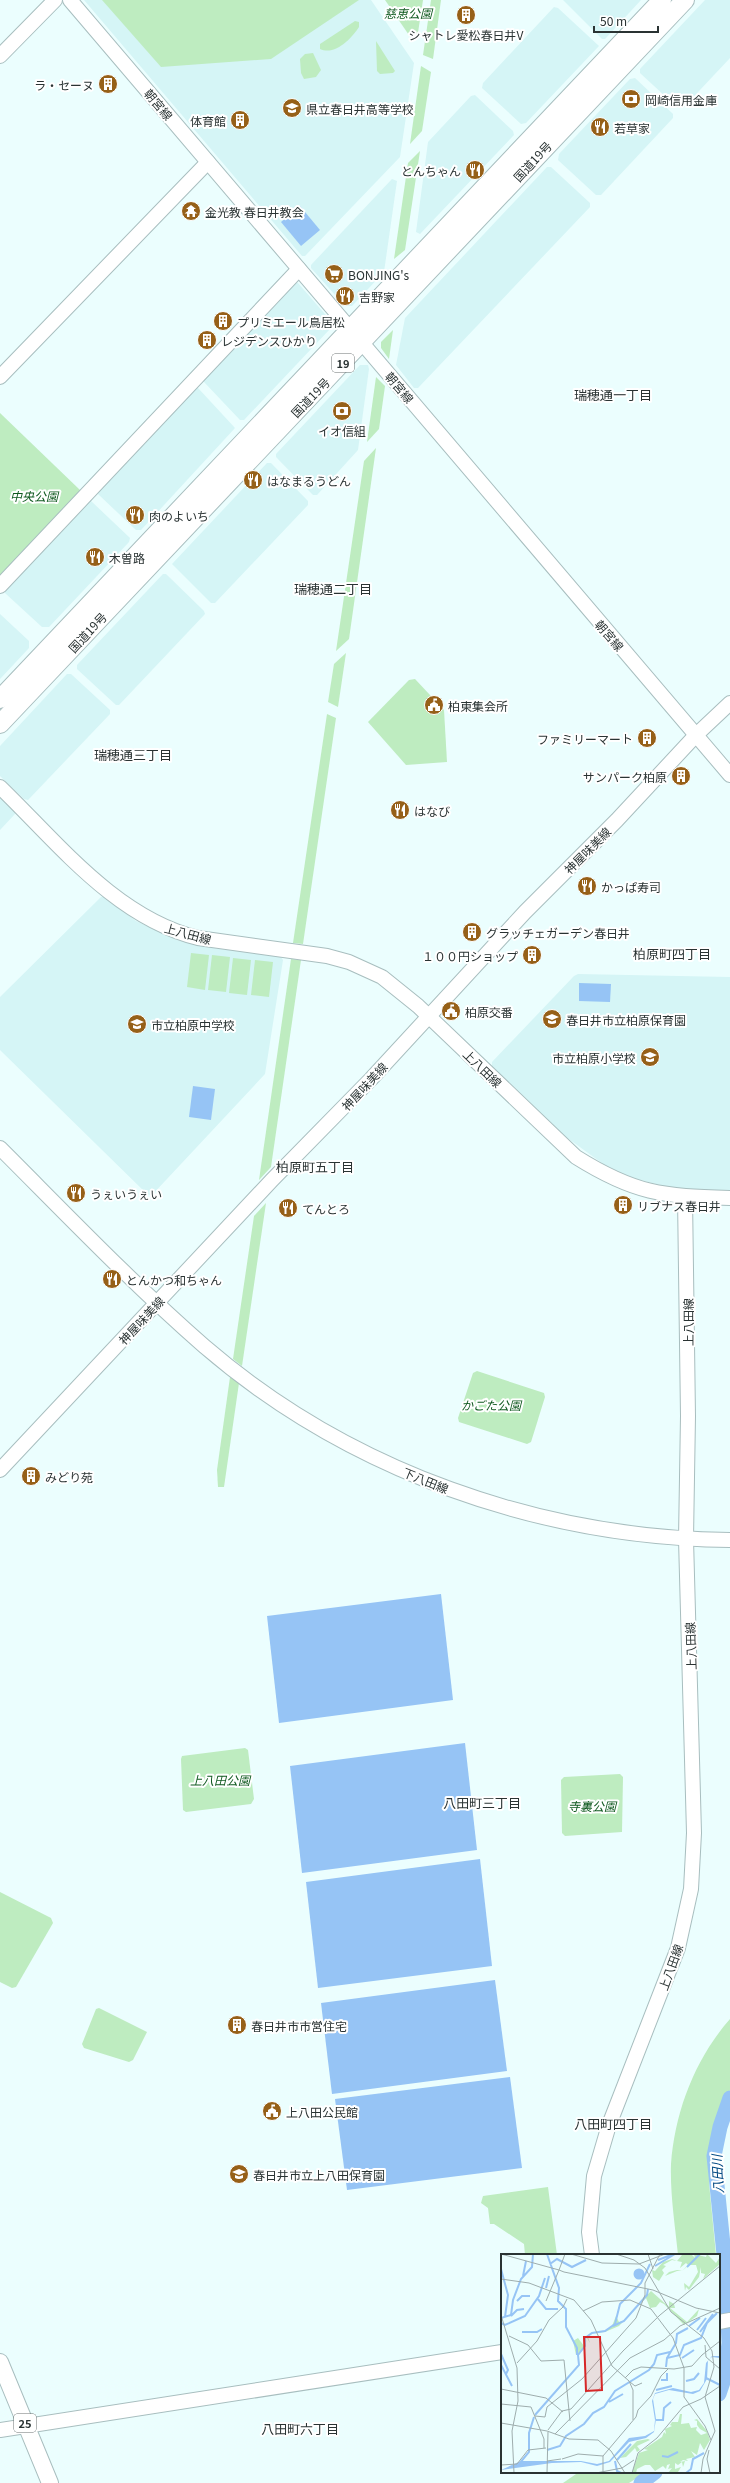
<svg xmlns="http://www.w3.org/2000/svg" width="730" height="2483" viewBox="0 0 730 2483" font-family="Georgia,'Noto Sans JP',serif">
<style>
.built{fill:#d5f5f6}
.green{fill:#beecc0}
.water{fill:#96c4f5}
.lines{fill:none;stroke-linecap:round;stroke-linejoin:round}
.river{stroke:#96c4f5;stroke-width:15}
.secondary-casing{stroke:#a8bebf;stroke-width:16}
.primary-casing{stroke:#a8bebf;stroke-width:18}
.highway-casing{stroke:#a8bebf;stroke-width:20}
.secondary{stroke:#fff;stroke-width:14}
.primary{stroke:#fff;stroke-width:16}
.highway{stroke:#fff;stroke-width:18}
.labels{text-anchor:middle;dominant-baseline:central;stroke-width:4;stroke-linejoin:round;paint-order:stroke}
.shield{fill:#fff;stroke:#6a7070;stroke-width:1}
.shield-label{font-size:11px;font-weight:bold;fill:#2a3333}
.park-label{font-size:12px;font-style:italic;fill:#0f591f;stroke:#fff}
.poi-label{font-size:12px;fill:#2a3333;stroke:#fff;text-anchor:start}
.street-label{font-size:12px;fill:#2a3333;stroke:#fff}
.neighbourhood-label{font-size:13px;fill:#2a3333;stroke:#fff}
.water-label{font-size:13px;font-style:italic;fill:#004882;stroke:#fff}
.inset-river{fill:none;stroke:#96c4f5;stroke-width:2}
.inset-road{fill:none;stroke:#9eadad;stroke-width:1}
.view{fill:#d62828;fill-opacity:0.15;stroke:#d62828;stroke-width:2}
.inset-edge{fill:none;stroke:#2a3333;stroke-width:2}
</style>
<rect width="100%" height="100%" fill="#ebfefe"/>
<g class="built">
<polygon points="84,0 371,0 414,63 400,157 305,256 302,256"/>
<polygon points="563,0 641,0 605,39 602,39"/>
<polygon points="705,0 730,0 730,58 683,108 678,108 640,73 640,69"/>
<polygon points="554,7 558,8 599,46 526,123 521,124 482,88 483,83"/>
<polygon points="635,78 673,114 673,118 601,195 596,195 558,160 559,154 630,79"/>
<polygon points="475,95 513,131 514,135 420,234 416,232 428,142 471,96"/>
<polygon points="547,167 551,167 590,203 590,207 418,388 414,388 396,365 405,318"/>
<polygon points="392,179 397,181 384,272 352,306 345,306 311,268 311,265"/>
<polygon points="294,283 298,283 331,321 330,329 244,420 240,420 204,382 204,379"/>
<polygon points="360,365 368,365 369,369 358,450 317,495 313,495 276,457 276,454"/>
<polygon points="195,388 198,388 235,428 141,530 136,530 98,494 98,490"/>
<polygon points="267,463 271,463 308,501 308,505 215,603 211,603 172,564"/>
<polygon points="88,501 91,501 130,538 129,542 49,627 42,627 5,593 5,589"/>
<polygon points="163,574 166,574 204,611 205,614 119,705 116,705 77,669 77,665"/>
<polygon points="0,614 29,641 29,648 0,679"/>
<polygon points="67,674 71,674 110,710 110,714 28,800 24,799 0,776 0,746"/>
<polygon points="0,797 15,811 15,814 0,830"/>
<polygon points="101,897 105,897 136,921 177,940 206,947 281,957 283,960 265,1074 152,1195 148,1195 0,1050 0,997"/>
<polygon points="578,974 730,977 730,1191 693,1191 664,1186 632,1178 606,1166 566,1137 492,1066 492,1062 574,976"/>
</g>
<g class="green">
<polygon points="102,0 359,0 271,59 161,67"/>
<polygon points="385,0 423,0 417,39 413,41"/>
<polygon points="431,0 441,0 433,59 423,55"/>
<path d="M355 21 359 22V27C352 38 335 56 320 49V44Z"/>
<polygon points="376,41 395,71 393,73 380,74 377,71"/>
<polygon points="313,53 321,70 316,77 304,79 301,73 300,59 305,54"/>
<polygon points="421,66 431,72 422,131 410,144"/>
<polygon points="420,151 405,250 394,259 408,163"/>
<polygon points="393,330 389,359 381,348 381,342"/>
<polygon points="376,377 385,386 379,429 367,442"/>
<polygon points="0,413 80,490 80,494 0,579"/>
<polygon points="376,448 349,639 336,651 364,461"/>
<polygon points="346,653 338,707 328,702 334,664"/>
<polygon points="415,679 444,710 447,762 406,765 368,722 409,680"/>
<polygon points="327,714 336,718 303,944 293,943"/>
<polygon points="191,953 209,955 205,990 187,987"/>
<polygon points="212,955 230,957 226,992 208,990"/>
<polygon points="233,958 251,960 247,995 229,993"/>
<polygon points="291,959 301,960 271,1167 259,1180"/>
<polygon points="255,960 273,962 269,997 251,995"/>
<polygon points="266,1203 242,1366 233,1359 254,1216"/>
<polygon points="477,1371 544,1393 545,1397 531,1442 527,1444 459,1422 458,1418 473,1373"/>
<polygon points="230,1377 239,1383 224,1487 218,1487 217,1470"/>
<polygon points="245,1748 248,1750 254,1799 251,1804 186,1812 183,1810 181,1759 182,1756"/>
<polygon points="620,1774 623,1777 622,1832 565,1836 562,1833 561,1780 564,1777"/>
<polygon points="0,1892 51,1918 53,1923 16,1987 12,1988 0,1982"/>
<polygon points="99,2008 147,2032 133,2060 129,2062 84,2048 82,2044 96,2009"/>
<path d="M730 2019V2090L711 2139 709 2183 716 2255H678C675 2225 670 2194 671 2164 675 2111 695 2059 730 2019Z"/>
<polygon points="548,2187 557,2255 525,2255 524,2244 494,2224 490,2224 488,2208 481,2203 483,2196"/>
<polygon points="719,2281 722,2309 719,2362"/>
<polygon points="579,2472 646,2472 629,2483 563,2483"/>
</g>
<g class="water">
<polygon points="300,206 320,230 301,246 281,222"/>
<polygon points="579,983 611,984 610,1002 579,1001"/>
<polygon points="193,1086 215,1089 211,1120 189,1117"/>
<polygon points="441,1594 453,1700 279,1723 267,1616"/>
<polygon points="465,1743 477,1850 302,1873 290,1766"/>
<polygon points="480,1859 492,1966 318,1988 306,1882"/>
<polygon points="495,1980 507,2071 332,2094 321,2003"/>
<polygon points="510,2077 522,2168 347,2190 335,2099"/>
</g>
<g class="lines">
<g class="river">
<polyline points="719,2394 725,2376 729,2343 726,2274 714,2156 720,2127 730,2098"/>
<polyline points="641,2483 655,2472"/>
</g>
<g class="secondary-casing">
<g id="secondary">
<polyline points="70,0 730,775"/>
<polyline points="0,56 55,0"/>
<polyline points="0,377 208,162"/>
<polyline points="0,586 299,269"/>
<path d="M0 787C58 843 116 918 198 938L327 956 349 962 382 977 418 1006 576 1157C635 1194 662 1196 730 1198"/>
<path d="M0 1148C67 1215 133 1284 204 1346 349 1471 540 1538 730 1540"/>
<polyline points="0,1470 272,1180 371,1079 525,912 617,820 696,735 730,703"/>
<polyline points="592,2255 589,2232 594,2176 609,2125 678,1948 691,1889 694,1833 686,1539 688,1416 685,1197"/>
<polyline points="719,2322 730,2320"/>
<polyline points="0,2430 502,2352"/>
</g>
</g>
<g class="primary-casing">
<polyline id="primary" points="0,2362 50,2483"/>
</g>
<g class="highway-casing">
<g id="highway">
<polyline points="0,699 662,0"/>
<polyline points="0,724 685,0"/>
</g>
</g>
<use href="#secondary" class="secondary"/>
<use href="#primary" class="primary"/>
<use href="#highway" class="highway"/>
</g>
<defs>
<g id="building-disc" transform="scale(1)"><circle r="9.5" fill="#966018" stroke="#fff"/><path d="M-4-6H4V6H1V3H-1V6H-4ZM-2.5-4.3h1.7v1.8h-1.7ZM.8-4.3h1.7v1.8H.8ZM-2.5-1h1.7V.8h-1.7ZM.8-1h1.7V.8H.8Z" fill="#fff"/></g>
<g id="bank-disc" transform="scale(1)"><circle r="9.5" fill="#966018" stroke="#fff"/><path d="M-6-4H6V4H-6ZM0-2.3a2.3 2.3 0 1 0 0 4.6a2.3 2.3 0 1 0 0-4.6Z" fill="#fff"/></g>
<g id="school-disc" transform="scale(1)"><circle r="9.5" fill="#966018" stroke="#fff"/><path d="M0-5L7-2L0 1L-7-2ZM-4 1L0 2.5L4 1V4Q0 6-4 4Z" fill="#fff"/></g>
<g id="restaurant-disc" transform="scale(1)"><circle r="9.5" fill="#966018" stroke="#fff"/><path d="M-5-6h1v4h1v-4h1v4h1v-4h1v5L-1.5 .5V6h-2V.5L-5-1ZM5-6V6H3V1.5H1.5Q1.5-4 5-6Z" fill="#fff"/></g>
<g id="temple-disc" transform="scale(1)"><circle r="9.5" fill="#966018" stroke="#fff"/><path d="M0-6L5-2H3V0L6.5 2.5H4V6H1.5V3h-3V6H-4V2.5H-6.5L-3 0V-2H-5Z" fill="#fff"/></g>
<g id="supermarket-disc" transform="scale(1)"><circle r="9.5" fill="#966018" stroke="#fff"/><path d="M-6-5.5h2.5l.6 2H6L4.5 2H-2.5L-4.4-4H-6ZM-1.5 3.2a1.3 1.3 0 1 0 .1 0ZM3 3.2a1.3 1.3 0 1 0 .1 0Z" fill="#fff"/></g>
<g id="civic-disc" transform="scale(1)"><circle r="9.5" fill="#966018" stroke="#fff"/><path d="M-.6-6.5H3V-4.5H.6V-3L4-1V1h2V6H-6V1h2V-1L-.6-3ZM-1.2 2.5V6h2.4V2.5Z" fill="#fff"/></g>
</defs>
<g fill-rule="evenodd">
<use href="#building-disc" x="466" y="15"/>
<use href="#building-disc" x="108" y="84"/>
<use href="#bank-disc" x="631" y="99"/>
<use href="#school-disc" x="292" y="108"/>
<use href="#building-disc" x="240" y="120"/>
<use href="#restaurant-disc" x="600" y="127"/>
<use href="#restaurant-disc" x="475" y="170"/>
<use href="#temple-disc" x="191" y="211"/>
<use href="#supermarket-disc" x="334" y="274"/>
<use href="#restaurant-disc" x="345" y="296"/>
<use href="#building-disc" x="223" y="321"/>
<use href="#building-disc" x="207" y="340"/>
<use href="#bank-disc" x="342" y="411"/>
<use href="#restaurant-disc" x="253" y="480"/>
<use href="#restaurant-disc" x="135" y="515"/>
<use href="#restaurant-disc" x="95" y="557"/>
<use href="#civic-disc" x="434" y="705"/>
<use href="#building-disc" x="647" y="738"/>
<use href="#building-disc" x="681" y="776"/>
<use href="#restaurant-disc" x="400" y="810"/>
<use href="#restaurant-disc" x="587" y="886"/>
<use href="#building-disc" x="472" y="932"/>
<use href="#building-disc" x="532" y="955"/>
<use href="#civic-disc" x="451" y="1011"/>
<use href="#school-disc" x="552" y="1019"/>
<use href="#school-disc" x="137" y="1024"/>
<use href="#school-disc" x="650" y="1057"/>
<use href="#restaurant-disc" x="76" y="1193"/>
<use href="#building-disc" x="623" y="1205"/>
<use href="#restaurant-disc" x="288" y="1208"/>
<use href="#restaurant-disc" x="112" y="1279"/>
<use href="#building-disc" x="31" y="1476"/>
<use href="#building-disc" x="237" y="2025"/>
<use href="#civic-disc" x="272" y="2111"/>
<use href="#school-disc" x="239" y="2174"/>
</g>
<g class="labels">
<g class="shield">
<rect x="332" y="354" width="22" height="18" rx="3"/>
<rect x="14" y="2414" width="22" height="18" rx="3"/>
</g>
<g class="shield-label">
<text x="343" y="363">19</text>
<text x="25" y="2423">25</text>
</g>
<g class="park-label">
<text x="408" y="12">慈恵公園</text>
<text x="34" y="495">中央公園</text>
<text x="491" y="1404">かごた公園</text>
<text x="220" y="1779">上八田公園</text>
<text x="592" y="1805">寺裏公園</text>
</g>
<g class="poi-label">
<text x="466" y="34" text-anchor="middle">シャトレ愛松春日井V</text>
<text x="94" y="84" text-anchor="end">ラ・セーヌ</text>
<text x="645" y="99">岡崎信用金庫</text>
<text x="306" y="108">県立春日井高等学校</text>
<text x="226" y="120" text-anchor="end">体育館</text>
<text x="614" y="127">若草家</text>
<text x="461" y="170" text-anchor="end">とんちゃん</text>
<text x="205" y="211">金光教 春日井教会</text>
<text x="348" y="274">BONJING's</text>
<text x="359" y="296">吉野家</text>
<text x="237" y="321">プリミエール鳥居松</text>
<text x="221" y="340">レジデンスひかり</text>
<text x="342" y="430" text-anchor="middle">イオ信組</text>
<text x="267" y="480">はなまるうどん</text>
<text x="149" y="515">肉のよいち</text>
<text x="109" y="557">木曽路</text>
<text x="448" y="705">柏東集会所</text>
<text x="633" y="738" text-anchor="end">ファミリーマート</text>
<text x="667" y="776" text-anchor="end">サンパーク柏原</text>
<text x="414" y="810">はなび</text>
<text x="601" y="886">かっぱ寿司</text>
<text x="486" y="932">グラッチェガーデン春日井</text>
<text x="518" y="955" text-anchor="end">１００円ショップ</text>
<text x="465" y="1011">柏原交番</text>
<text x="566" y="1019">春日井市立柏原保育園</text>
<text x="151" y="1024">市立柏原中学校</text>
<text x="636" y="1057" text-anchor="end">市立柏原小学校</text>
<text x="90" y="1193">うぇいうぇい</text>
<text x="637" y="1205">リブナス春日井</text>
<text x="302" y="1208">てんとろ</text>
<text x="126" y="1279">とんかつ和ちゃん</text>
<text x="45" y="1476">みどり苑</text>
<text x="251" y="2025">春日井市市営住宅</text>
<text x="286" y="2111">上八田公民館</text>
<text x="253" y="2174">春日井市立上八田保育園</text>
</g>
<g class="street-label">
<text transform="translate(159 104) rotate(50)">朝宮線</text>
<text transform="translate(532 161) rotate(-47)">国道19号</text>
<text transform="translate(400 387) rotate(50)">朝宮線</text>
<text transform="translate(310 397) rotate(-46)">国道19号</text>
<text transform="translate(87 632) rotate(-47)">国道19号</text>
<text transform="translate(610 635) rotate(49)">朝宮線</text>
<text transform="translate(587 850) rotate(-45)">神屋味美線</text>
<text transform="translate(188 933) rotate(15)">上八田線</text>
<text transform="translate(483 1068) rotate(44)">上八田線</text>
<text transform="translate(364 1086) rotate(-47)">神屋味美線</text>
<text transform="translate(141 1320) rotate(-47)">神屋味美線</text>
<text transform="translate(687 1322) rotate(-90)">上八田線</text>
<text transform="translate(426 1480) rotate(22)">下八田線</text>
<text transform="translate(690 1646) rotate(-92)">上八田線</text>
<text transform="translate(670 1967) rotate(-70)">上八田線</text>
</g>
<g class="neighbourhood-label">
<text x="613" y="394">瑞穂通一丁目</text>
<text x="333" y="588">瑞穂通二丁目</text>
<text x="133" y="754">瑞穂通三丁目</text>
<text x="672" y="953">柏原町四丁目</text>
<text x="315" y="1166">柏原町五丁目</text>
<text x="482" y="1802">八田町三丁目</text>
<text x="613" y="2123">八田町四丁目</text>
<text x="300" y="2428">八田町六丁目</text>
</g>
<g class="water-label">
<text transform="translate(717 2174) rotate(-93)">八田川</text>
</g>
</g>
<g transform="translate(501 2254)">
<rect width="219" height="219" fill="#ebfefe"/>
<path d="M190 0 194 4 193 0 205 3 206 0 215 9 219 3V10L202 25 204 20 200 19V13L198 23 188 36 185 33 184 37 183 29 188 33 197 18 195 11H188L181 17H176L164 22 168 18 176 16 181 17 187 11 185 9 179 14 181 8 171 6 162 11 165 12 161 16 163 19 158 27 152 23 151 16 154 17 162 8 171 5 176 7 181 1ZM150 37 168 53V47L173 50 174 54H169L186 68 198 55 196 62 183 71 163 50 159 48 155 53 149 54 145 44 118 72 104 78 92 79 87 83 89 89 86 84 84 92 78 101H75L72 87 77 84 83 92 87 82 82 57 87 82 92 79 104 77 111 72 115 62 118 68 122 67ZM179 160H181L180 170 188 169 190 174 196 173 195 176 200 181 206 179 199 175 196 171V167L193 166 196 165 206 177 209 186 203 196 199 189 196 201 190 197 194 203 185 205 187 207 182 206 179 208 184 207 182 213 181 208 177 211 174 209V215L180 213 177 218 167 219 171 214 167 215 169 210 166 211 165 215 162 212 154 217 149 211H144L136 215 135 219 131 218 138 199 147 196 143 195 161 183 163 178 165 180 164 175 171 172 169 171 171 168H177ZM147 185 149 186 136 192 139 196 136 198 134 194 125 203 119 204 136 187Z" fill="#beecc0"/>
<path d="M132.5 20a5.5 5.5 0 1 1 11 0a5.5 5.5 0 1 1-11 0ZM211 102H219V104L211 103 207 106 206 125 199 137 192 140 168 136 154 140 152 145 155 165 153 178 145 184 128 188 109 208 96 212 80 208 51 209 0 216 20 207H80L96 210 108 207 128 184 144 182 153 177 154 166 151 147 154 139 172 134 190 138 198 136 203 129 205 109Z" fill="#96c4f5"/>
<path class="inset-river" d="M46 0 58 34 57 47 65 55V73L76 94V101M157 6 170 1M49 10 56 5 71 13 85 6M154 12 174 0M186 13 199 0M0 15 7 41 4 63M22 22 25 7M45 34 48 22M36 44 45 55H57M16 47 21 42H29M10 62 16 56 23 55M0 64 10 61 12 46 20 25 31 13 32 0M0 69 4 71 24 62 38 42 44 24M112 72 123 67 146 41 147 35M188 72 199 64M196 76 205 64M21 78H36L41 75M199 78 212 60M0 100 7 116 5 120M166 104 175 89 176 80 187 74M181 104 193 96M0 111 11 132M165 113 166 104 179 101 183 91 200 84 206 69 216 59M205 124 219 131M160 126H166V119M185 127 193 125 198 119M155 136 171 132M108 148 122 140M34 161 78 111 77 101 84 92V84L91 79 104 77 114 70 119 50 140 29 149 10M155 166H162L163 154 170 148M46 196 59 192 65 182 83 170 92 159 103 153 114 137 148 116 153 110 156 101 169 98M161 202 167 203 177 198M116 206 130 190M114 207 116 217 120 219M18 210 28 198V179L33 163M185 219 190 215 192 205 203 199"/>
<path class="inset-road" d="M0 0 58 16 45 47M64 0 58 16 63 18 152 36 195 54 219 59M70 0 101 9 138 10 164 0M115 0 133 6 144 14 170 58 203 84 211 97 213 113 204 143 214 177 202 205 200 219M147 0 152 15M0 25 28 29 73 46 90 66 111 112 128 127 132 136V166M82 57 101 48 129 46 150 55 172 84 183 114V143L204 172 210 186M0 61 16 114 17 147 11 177 13 219M219 62V77M8 82 27 91 40 107 63 106 69 167M204 91 205 103 219 115M16 109 36 87 48 66 62 53 66 45M124 124 132 116 140 113 173 115 191 112 201 101 219 87M129 128 134 132 141 129M0 135 45 144 62 158M0 150 30 153 43 185V194M34 162 44 163 46 153 81 125 135 64 144 41V29L159 0M0 169 46 177 68 185 97 186 110 197 124 219M47 176 61 157 70 155 122 97 159 61 219 12M54 180 129 104 163 86 179 72 219 54M208 196 206 205 209 219M61 205 77 200 102 202M46 207 60 205M0 211 16 210 27 196 45 194M46 219 47 178M95 219 121 214 133 206M102 219V202L135 163 137 156 150 142 160 122 167 115M131 219 137 199 156 184 182 153 200 145 219 132"/>
<path class="view" d="M83 83H99L101 136 85 137Z"/>
<rect width="219" height="219" class="inset-edge"/>
</g>
<path d="M594 26v6h64v-6" fill="none" stroke="#2a3333" stroke-width="2"/>
<text x="600" y="26" font-size="12" fill="#2a3333" stroke="#ffffff" stroke-width="3" paint-order="stroke">50 m</text>
</svg>
